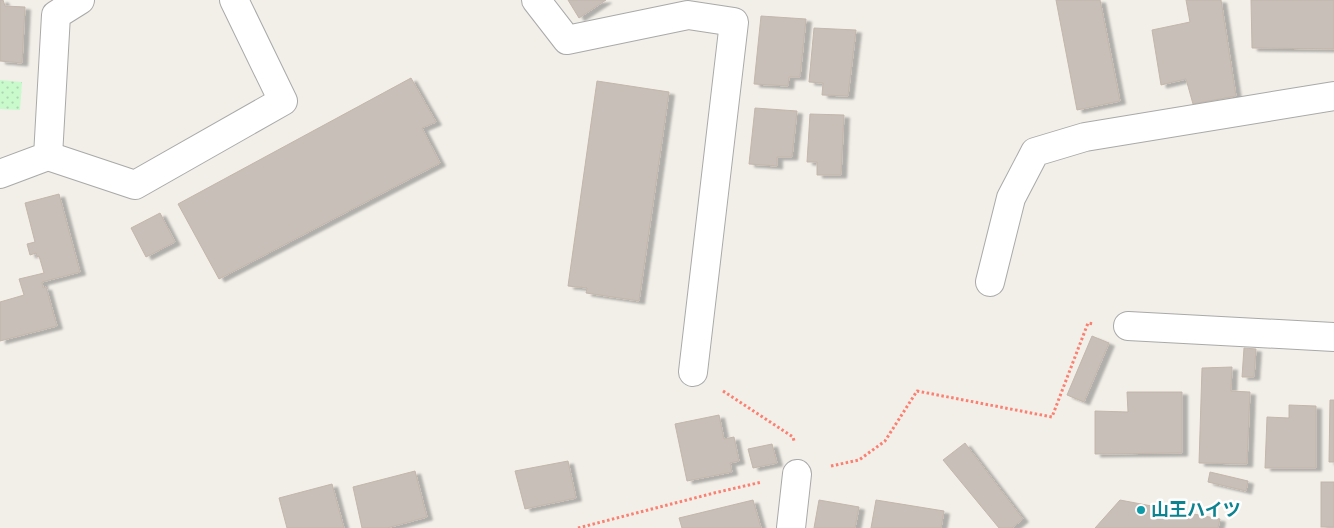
<svg xmlns="http://www.w3.org/2000/svg" width="1334" height="528" viewBox="0 0 1334 528" font-family="'Sofia Sans Condensed','Noto Sans JP',sans-serif">
<style>
.park{fill:url(#park-dots)}
.building{fill:#c7bfb8;stroke:#c4b6ab;filter:url(#shadow)}
.lines{fill:none;stroke-linecap:round;stroke-linejoin:round}
.minor-casing{stroke:#a9a9a9;stroke-width:30}
.path{stroke:#fa8072;stroke-width:3;stroke-dasharray:2.5 2.5;stroke-linecap:butt}
.minor{stroke:#fff;stroke-width:28}
.culture-dot{fill:#0f9aa8;stroke:#fff;stroke-width:2}
.labels{text-anchor:middle;dominant-baseline:central;stroke-width:5;stroke-linejoin:round;paint-order:stroke}
.culture-label{font-size:18px;font-weight:bold;fill:#0d838f;stroke:#fff;text-anchor:start}
</style>
<defs>
<pattern id="park-dots" width="8" height="8" patternUnits="userSpaceOnUse" patternTransform="scale(1.25)"><rect width="8" height="8" fill="#c8facc"/><path d="M2 2h.1M6 6h.1" fill="none" stroke="#acd6af" stroke-width="1.8" stroke-linecap="round"/></pattern>
<filter id="shadow"><feDropShadow dx="5.5" dy="3" stdDeviation="1" flood-color="#0004"/></filter>
</defs>
<rect width="100%" height="100%" fill="#f2efe9"/>
<polygon class="park" points="0,80 22,82 20,110 0,109"/>
<g class="building">
<polygon points="0,0 3,0 5,6 25,7 22,63 0,61"/>
<polygon points="568,0 606,0 579,18"/>
<polygon points="1056,0 1100,0 1120,101 1077,110"/>
<polygon points="1186,0 1221,0 1236,96 1193,104 1186,79 1161,85 1152,30 1190,22"/>
<polygon points="1251,0 1334,0 1334,49 1252,48"/>
<polygon points="761,16 806,19 800,77 789,77 788,86 754,84"/>
<polygon points="814,28 856,30 848,96 822,95 823,83 809,82"/>
<polygon points="411,78 436,122 422,128 440,163 219,279 178,204"/>
<polygon points="597,81 669,92 639,301 586,293 587,288 568,286"/>
<polygon points="755,108 797,111 792,157 777,157 777,166 749,164"/>
<polygon points="810,114 844,115 841,175 817,175 817,162 807,162"/>
<polygon points="59,194 80,272 42,282 43,288 46,287 57,326 0,341 0,302 24,295 19,279 44,273 39,256 37,257 36,253 30,255 27,244 35,242 25,203"/>
<polygon points="160,213 175,242 146,257 131,228"/>
<polygon points="1092,336 1109,343 1084,402 1067,395"/>
<polygon points="1244,348 1256,349 1254,377 1242,377"/>
<polygon points="1232,367 1231,391 1250,392 1247,464 1199,463 1202,368"/>
<polygon points="1127,392 1182,392 1182,453 1095,454 1095,411 1128,412"/>
<polygon points="1330,400 1334,400 1334,462 1329,462"/>
<polygon points="1289,405 1316,406 1316,468 1265,468 1267,417 1289,418"/>
<polygon points="719,415 724,439 734,437 739,461 730,463 732,472 687,481 675,424"/>
<polygon points="965,443 1023,519 1012,528 999,528 943,460"/>
<polygon points="772,444 777,463 753,468 748,449"/>
<polygon points="568,461 576,498 525,509 515,471"/>
<polygon points="415,471 427,517 387,528 362,528 353,487"/>
<polygon points="1210,472 1248,481 1246,491 1208,482"/>
<rect x="1321" y="482" width="13" height="45"/>
<polygon points="332,484 344,528 287,528 279,498"/>
<polygon points="753,500 761,528 682,528 679,518"/>
<polygon points="819,500 859,507 855,528 814,528"/>
<polygon points="876,500 944,511 941,528 871,528"/>
<polygon points="1120,500 1220,519 1218,528 1095,528"/>
</g>
<g class="lines">
<g class="minor-casing">
<g id="minor">
<polyline points="536,0 567,40 688,15 734,22 693,372"/>
<polyline points="48,156 135,185 283,101 234,0"/>
<polyline points="0,174 48,156 56,15 80,0"/>
<polyline points="990,282 1011,198 1035,152 1085,137 1334,96"/>
<polyline points="1128,326 1334,337"/>
<polyline points="791,528 797,474"/>
</g>
</g>
<g class="path">
<polyline points="723,391 793,437 794,441"/>
<polyline points="831,466 859,460 885,441 917,391 1052,417 1088,323 1094,324"/>
<polyline points="578,528 714,493 762,482"/>
</g>
<use href="#minor" class="minor"/>
</g>
<circle class="culture-dot" cx="1141" cy="510" r="5"/>
<g class="labels">
<g class="culture-label">
<text x="1151" y="510">山王ハイツ</text>
</g>
</g>
</svg>
